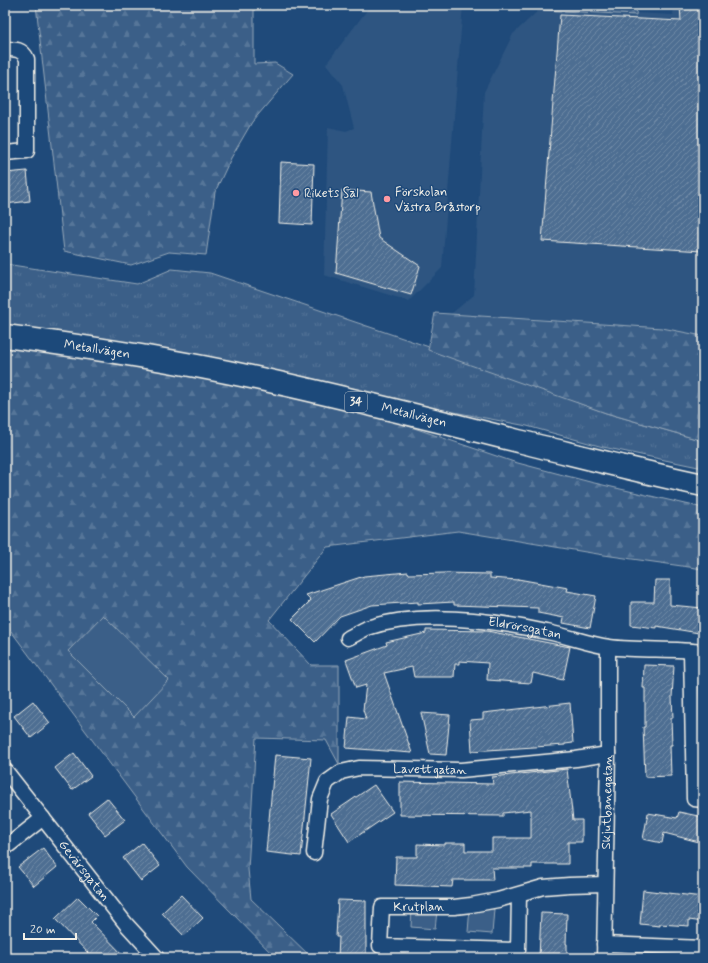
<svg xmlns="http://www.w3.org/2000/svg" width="708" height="963" viewBox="0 0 708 963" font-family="Mynerve,sans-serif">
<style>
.built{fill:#2d5581}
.grass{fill:url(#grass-tufts);stroke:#97a8b8}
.forest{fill:url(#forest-firs);stroke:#97a8b8}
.park{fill:#3a5f88;stroke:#97a8b8}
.building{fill:url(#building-hatch);stroke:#f4f1e8}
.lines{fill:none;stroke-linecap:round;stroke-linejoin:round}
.street-casing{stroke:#f4f1e8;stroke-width:17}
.primary-casing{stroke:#f4f1e8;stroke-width:25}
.street{stroke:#1f4a7a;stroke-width:14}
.primary{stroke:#1f4a7a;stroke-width:22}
.poi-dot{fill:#ff9aa2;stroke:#1f4a7a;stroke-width:1.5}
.labels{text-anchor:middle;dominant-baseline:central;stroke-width:3;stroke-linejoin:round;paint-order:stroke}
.shield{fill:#1f4a7a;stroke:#b4bfc7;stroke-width:1}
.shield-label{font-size:12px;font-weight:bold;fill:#f4f1e8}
.poi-label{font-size:13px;fill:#f4f1e8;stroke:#1f4a7a;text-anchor:start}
.street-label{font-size:13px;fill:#f4f1e8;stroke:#1f4a7a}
</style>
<defs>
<pattern id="grass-tufts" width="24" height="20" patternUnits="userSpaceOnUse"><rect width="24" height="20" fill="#3a5f88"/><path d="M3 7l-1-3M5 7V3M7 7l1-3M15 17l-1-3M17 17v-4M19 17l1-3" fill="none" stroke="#577699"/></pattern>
<pattern id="forest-firs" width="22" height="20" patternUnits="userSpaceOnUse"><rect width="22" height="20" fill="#3a5f88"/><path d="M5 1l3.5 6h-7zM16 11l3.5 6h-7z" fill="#577699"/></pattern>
<pattern id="building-hatch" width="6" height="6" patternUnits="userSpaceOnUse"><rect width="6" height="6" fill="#4d6e92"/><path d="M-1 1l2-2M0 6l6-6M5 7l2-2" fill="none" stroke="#708aa6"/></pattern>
</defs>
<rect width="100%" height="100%" fill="#1f4a7a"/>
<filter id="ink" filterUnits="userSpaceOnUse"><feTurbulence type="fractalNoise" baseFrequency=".025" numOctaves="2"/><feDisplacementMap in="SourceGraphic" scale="8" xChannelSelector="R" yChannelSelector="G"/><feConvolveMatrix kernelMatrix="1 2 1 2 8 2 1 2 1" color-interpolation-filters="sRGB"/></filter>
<g filter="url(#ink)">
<g class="built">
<polygon points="371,5 463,5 442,268 409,301 324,275 328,127 346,131 354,128 343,85 326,64"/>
<polygon points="674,5 703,5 703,396 430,331 474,295 484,92 513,34 541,8 673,15"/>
</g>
<polygon class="grass" points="5,264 137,284 172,269 210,273 432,348 606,413 703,441 703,468 603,447 527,426 5,326"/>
<g class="forest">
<polygon points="36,5 254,5 254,64 275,63 293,74 252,122 231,158 215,192 206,255 169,252 131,265 64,251"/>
<polygon points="536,5 637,5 636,15 544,10"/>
<polygon points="435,313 662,328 703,336 703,441 606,413 428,350"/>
<polygon points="5,340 252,373 514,462 590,482 703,508 703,569 604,555 458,531 327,547 269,620 311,665 339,665 339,764 326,740 256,738 248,869 251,899 312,958 276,958 187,867 5,623"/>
</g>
<g class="park">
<polygon points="103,615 169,680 134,717 68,651"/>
<polygon points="470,907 494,909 492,934 468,932"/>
<polygon points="412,909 437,911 435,929 411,927"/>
</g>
<g class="building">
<polygon points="680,5 703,5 702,251 542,241 560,15 681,21"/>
<polygon points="281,162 314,164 312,225 279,223"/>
<polygon points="27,171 30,201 5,204 5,173"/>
<polygon points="342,190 371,192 379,238 420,266 411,295 336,273"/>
<polygon points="408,572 409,574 444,573 490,574 490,578 518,580 518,579 568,588 567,591 596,596 590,628 563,623 564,618 538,613 538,608 454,605 454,602 418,604 418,602 372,605 340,616 315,642 292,619 311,600 306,595 364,576"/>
<polygon points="655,580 670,580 670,605 703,608 703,626 700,625 699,633 656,626 656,628 631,625 631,602 654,602"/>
<polygon points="426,630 487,631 570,647 563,680 533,673 531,683 487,680 488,663 459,661 459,664 455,664 454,677 414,677 412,667 384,673 412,753 346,748 349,717 366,719 363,710 366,685 356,688 346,660 387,645 386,642 426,633"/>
<polygon points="644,665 674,666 672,697 673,718 671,718 672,745 670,745 671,776 645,777 643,727 645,727 645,688 643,688"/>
<polygon points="33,701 50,723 31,738 14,716"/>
<polygon points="570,703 573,743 565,744 565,745 472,751 470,720 483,719 483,713"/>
<polygon points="421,713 450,715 446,755 430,754"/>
<polygon points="74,753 91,776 72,790 55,768"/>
<polygon points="275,755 311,758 301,856 266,852"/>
<polygon points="567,769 573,820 582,820 582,842 568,842 568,864 532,864 532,868 492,868 493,880 453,880 452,887 395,885 396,857 417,857 417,844 445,845 445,843 465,843 465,851 492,851 492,838 531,838 531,810 503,813 503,816 400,815 400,782 493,784 492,777"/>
<polygon points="374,785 393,812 349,842 331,814"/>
<polygon points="107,798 125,820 105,835 88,813"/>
<polygon points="679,812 703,817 703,843 664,833 662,843 643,839 648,813 677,818"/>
<polygon points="142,843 160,866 141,881 123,858"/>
<polygon points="43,848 57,867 34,886 18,867"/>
<polygon points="643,890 703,897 703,922 689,920 689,926 660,924 660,926 640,924"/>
<polygon points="181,895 203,918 184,936 162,913"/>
<polygon points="78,897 97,916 91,922 126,958 93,958 55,919"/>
<polygon points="338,900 366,901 366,958 338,958 339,937 336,937"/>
<polygon points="541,913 567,914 566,944 567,944 567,958 539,958"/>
</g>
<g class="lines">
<g class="street-casing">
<g id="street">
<path d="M5 49C15 49 23 49 27 59V151L5 153"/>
<path id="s1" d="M348 638C354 635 361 631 367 628 422 610 492 620 547 632 568 636 588 644 609 647 640 651 672 648 703 652"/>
<polyline points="691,651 694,799 703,800"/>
<path id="s2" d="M5 770 126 924 157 958"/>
<polyline points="5,848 43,818"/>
<path id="s3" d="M314 853 320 799 327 782 341 772 359 768 461 770 576 759 608 754"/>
<path id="s4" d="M519 895 518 950 380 946 382 907H454L471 905 498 900 543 887 569 885 605 884"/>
<polyline points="604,944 703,948"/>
<path id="s5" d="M604 958 608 754V647"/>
</g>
</g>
<g class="primary-casing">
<g id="primary">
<path id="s6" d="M5 336C89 347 173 360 256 378 344 397 431 419 518 441 580 456 641 472 703 485"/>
</g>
</g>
<use href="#street" class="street"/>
<use href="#primary" class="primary"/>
</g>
</g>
<g class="poi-dot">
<circle cx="296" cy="193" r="4"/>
<circle cx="387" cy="199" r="4"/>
</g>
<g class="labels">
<rect class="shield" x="345" y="392" width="22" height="20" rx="3"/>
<g class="shield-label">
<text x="356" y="402">34</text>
</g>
<g class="poi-label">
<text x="395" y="192">Förskolan<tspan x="395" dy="15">Västra Bråstorp</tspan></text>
<text x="304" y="193">Rikets Sal</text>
</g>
<g class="street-label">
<text stroke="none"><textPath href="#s6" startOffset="93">Metallvägen</textPath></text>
<text stroke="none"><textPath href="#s6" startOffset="417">Metallvägen</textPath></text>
<text stroke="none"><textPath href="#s1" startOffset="181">Eldrörsgatan</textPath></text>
<text stroke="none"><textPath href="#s3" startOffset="179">Lavettgatan</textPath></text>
<text stroke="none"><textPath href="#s5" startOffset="156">Skjutbanegatan</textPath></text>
<text stroke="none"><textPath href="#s2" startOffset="128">Gevärsgatan</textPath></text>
<text stroke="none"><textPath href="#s4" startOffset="269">Krutplan</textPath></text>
</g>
</g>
<rect width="708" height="963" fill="none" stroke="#1f4a7a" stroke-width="20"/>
<rect x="10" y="10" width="688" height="943" fill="none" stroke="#f4f1e8" stroke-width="1.5" filter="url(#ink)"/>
<path d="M24 933v6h52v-6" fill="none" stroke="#f4f1e8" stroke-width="2"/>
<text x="30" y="933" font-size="12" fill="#f4f1e8" stroke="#1f4a7a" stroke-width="3" paint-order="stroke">20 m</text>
</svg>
